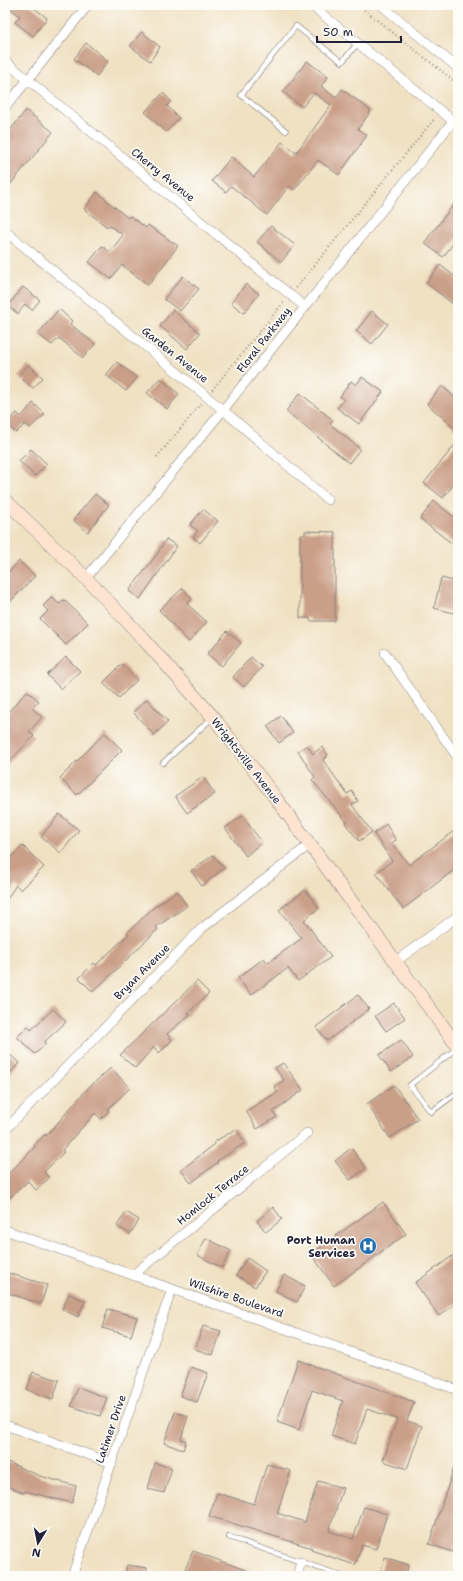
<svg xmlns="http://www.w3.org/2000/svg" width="463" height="1581" viewBox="0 0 463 1581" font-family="'Shantell Sans',sans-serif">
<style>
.building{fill:#ca9f88}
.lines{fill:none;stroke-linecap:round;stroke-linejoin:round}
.lane-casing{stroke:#89827f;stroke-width:6}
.street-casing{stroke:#89827f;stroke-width:10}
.secondary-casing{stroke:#89827f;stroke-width:14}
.path{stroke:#89827f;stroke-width:2;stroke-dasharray:1 3;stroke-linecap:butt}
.lane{stroke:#fff;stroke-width:4.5}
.street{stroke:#fff;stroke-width:9}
.secondary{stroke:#fde4d1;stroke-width:13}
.labels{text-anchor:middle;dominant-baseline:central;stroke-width:3.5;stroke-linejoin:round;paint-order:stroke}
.street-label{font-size:11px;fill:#22223b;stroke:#fdfcf7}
.poi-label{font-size:11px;font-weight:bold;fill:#22223b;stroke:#fdfcf7;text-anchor:end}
</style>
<rect width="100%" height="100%" fill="#fdfcf7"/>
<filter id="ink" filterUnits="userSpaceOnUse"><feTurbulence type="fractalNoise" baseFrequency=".025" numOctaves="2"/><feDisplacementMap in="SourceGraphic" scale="8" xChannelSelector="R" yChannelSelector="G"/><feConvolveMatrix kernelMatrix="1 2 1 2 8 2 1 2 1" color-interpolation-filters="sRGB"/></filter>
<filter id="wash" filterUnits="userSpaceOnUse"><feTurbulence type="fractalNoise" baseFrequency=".012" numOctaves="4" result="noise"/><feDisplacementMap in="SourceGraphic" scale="16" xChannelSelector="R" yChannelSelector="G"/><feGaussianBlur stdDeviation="0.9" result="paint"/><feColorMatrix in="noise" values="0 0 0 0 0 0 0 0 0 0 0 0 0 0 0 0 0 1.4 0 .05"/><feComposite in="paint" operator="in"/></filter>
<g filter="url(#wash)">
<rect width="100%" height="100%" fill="#f0e1c3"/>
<g id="blocks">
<g class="building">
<polygon points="6,5 30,5 47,18 33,36 15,22 20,16"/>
<polygon points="142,32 160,47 150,61 130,46"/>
<polygon points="86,43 108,61 97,76 74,59"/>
<polygon points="307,61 328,77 321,86 336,98 342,89 371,111 358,129 367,135 339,175 318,160 294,190 289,186 267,215 231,186 226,192 212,181 231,157 254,177 282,142 296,153 331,105 314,93 302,107 283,92"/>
<polygon points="163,93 171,101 167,106 179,118 166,132 145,112"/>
<polygon points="26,110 53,132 5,191 5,137"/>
<polygon points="97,192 128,218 130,216 146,228 148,225 178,246 148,285 122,265 111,279 89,262 102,246 110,252 123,235 109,225 107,227 84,209"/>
<polygon points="458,199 458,237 443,257 424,243"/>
<polygon points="271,226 295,245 281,262 257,242"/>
<polygon points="440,265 458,279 458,308 426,283"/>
<polygon points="183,276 199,289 180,311 164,299"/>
<polygon points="246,284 259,294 244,313 231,303"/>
<polygon points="23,287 40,300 32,310 25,304 18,314 8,306"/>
<polygon points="59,309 72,321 70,324 95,344 83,358 59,338 52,345 38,334"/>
<polygon points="173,310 200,333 187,349 160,326"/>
<polygon points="372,311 388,324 372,344 356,331"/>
<polygon points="117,362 137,378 126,391 106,375"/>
<polygon points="28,365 43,378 33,388 18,376"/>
<polygon points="362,377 383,392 359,424 337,408 344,400 340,397 351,381 356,385"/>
<polygon points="160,378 179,394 167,409 147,393"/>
<polygon points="442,386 458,400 458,431 427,404"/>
<polygon points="300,393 333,420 330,424 360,449 349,463 286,411"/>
<polygon points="33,403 45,414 30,428 25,424 16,433 6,423 17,413 21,417"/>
<polygon points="458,441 458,479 443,498 424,483"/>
<polygon points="31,449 47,464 35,476 19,461"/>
<polygon points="95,494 109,505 88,532 73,520"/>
<polygon points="434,501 458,520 458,548 420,519"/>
<polygon points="203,509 218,521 200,543 193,537 198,531 190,525"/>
<polygon points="305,531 335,532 335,621 310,621 310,618 300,618 300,535 305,535"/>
<polygon points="166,539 177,546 140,599 129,591 157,554"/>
<polygon points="19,561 35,576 5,607 5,576"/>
<polygon points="441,578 458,582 458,614 434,608"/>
<polygon points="183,588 192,599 187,604 207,622 189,642 159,610"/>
<polygon points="52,597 59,604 64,600 88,623 66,645 40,619 48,611 43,606"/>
<polygon points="227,631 241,643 222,666 207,654"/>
<polygon points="66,657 80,671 61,689 47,675"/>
<polygon points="251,657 262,667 244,687 233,677"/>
<polygon points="122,664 137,680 119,698 103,683"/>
<polygon points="27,691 39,701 32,708 42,717 29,732 34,736 5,766 5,716"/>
<polygon points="147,699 168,722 154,735 133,712"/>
<polygon points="281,716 293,733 279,743 267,726"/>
<polygon points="105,733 122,750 77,795 60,778"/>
<polygon points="307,745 313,754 322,747 328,755 323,760 347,794 352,791 358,801 352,805 372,832 359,841 345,823 347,822 312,780 315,777 298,751"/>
<polygon points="203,777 215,794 187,813 175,796"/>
<polygon points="59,814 79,830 61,853 41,837"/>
<polygon points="242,816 262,842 246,856 225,828"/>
<polygon points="386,824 396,840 391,843 409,865 458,828 458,867 403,909 376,873 392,861 374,834"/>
<polygon points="23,846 44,867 21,890 16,885 5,902 5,872 9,868 5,863"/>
<polygon points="213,855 224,868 202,886 191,871"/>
<polygon points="305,890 319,908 304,920 331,957 298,981 288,968 251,995 238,978 264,958 268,963 302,938 279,910"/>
<polygon points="177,891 187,906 156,927 158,929 93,992 79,978 94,963 96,965 129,934 127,933 153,908"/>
<polygon points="197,981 209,993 188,1013 190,1014 167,1034 172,1040 159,1053 154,1047 135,1068 120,1055"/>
<polygon points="358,995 369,1009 327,1041 316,1027"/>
<polygon points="394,1003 405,1018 386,1031 375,1016"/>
<polygon points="53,1009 66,1022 44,1042 46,1044 35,1054 17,1037 28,1026 31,1030"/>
<polygon points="401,1040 413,1057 391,1072 379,1055"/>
<polygon points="5,1050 19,1063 5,1079"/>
<polygon points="283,1063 303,1090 273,1112 277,1117 257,1129 246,1111 278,1092 274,1087 284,1080 275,1068"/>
<polygon points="111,1068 130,1088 108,1109 109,1111 101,1119 95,1113 62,1150 64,1152 44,1172 49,1178 36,1190 28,1181 5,1202 5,1177 35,1147 34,1146 45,1134 46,1136 88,1088"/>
<polygon points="394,1085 418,1119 390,1138 367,1104"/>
<polygon points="236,1129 245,1143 217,1161 218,1162 191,1183 181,1170 215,1144 214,1142"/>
<polygon points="351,1148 366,1168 350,1180 335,1161"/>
<polygon points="383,1202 406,1234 334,1286 311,1254"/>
<polygon points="273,1207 282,1219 266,1232 257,1221"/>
<polygon points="126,1212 139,1220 130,1234 117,1226"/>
<polygon points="206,1238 231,1251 222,1268 197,1255"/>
<polygon points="458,1252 458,1302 439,1316 415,1283"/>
<polygon points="247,1258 266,1271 255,1287 236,1275"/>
<polygon points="5,1272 47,1285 41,1304 5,1292"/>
<polygon points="284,1275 305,1286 297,1302 276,1291"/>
<polygon points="69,1294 85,1301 78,1317 62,1309"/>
<polygon points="108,1309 137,1317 131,1336 102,1328"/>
<polygon points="203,1326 221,1331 213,1355 195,1349"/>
<polygon points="298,1360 414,1402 407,1421 422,1426 407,1469 383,1461 397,1419 367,1409 355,1444 331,1436 343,1401 312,1390 299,1430 277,1422"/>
<polygon points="191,1367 208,1373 197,1402 180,1396"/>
<polygon points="33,1372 59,1380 53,1399 27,1390"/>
<polygon points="78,1387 107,1398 100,1416 71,1406"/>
<polygon points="175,1412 188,1416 181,1439 186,1441 183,1450 164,1443"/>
<polygon points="5,1461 40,1476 76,1486 72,1503 25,1491 24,1493 5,1485"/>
<polygon points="456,1461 458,1462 458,1536 453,1552 429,1544"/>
<polygon points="155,1463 172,1468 164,1493 148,1489"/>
<polygon points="267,1464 291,1471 277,1513 305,1522 318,1481 343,1488 329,1531 353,1539 364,1507 387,1514 376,1549 362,1545 355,1565 311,1550 312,1548 209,1516 217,1493 254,1504"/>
<polygon points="193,1551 259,1575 259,1576 202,1576 185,1569"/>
<polygon points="385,1557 409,1565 405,1576 379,1576"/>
<polygon points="127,1565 147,1568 146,1576 125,1576"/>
</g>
</g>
</g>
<g filter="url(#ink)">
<use href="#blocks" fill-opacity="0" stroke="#89827f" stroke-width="1"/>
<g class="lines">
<g class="lane-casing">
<g id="lane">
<polyline points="286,131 241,95 296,26 342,62 358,43"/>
<polyline points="163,763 213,717"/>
<polyline points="457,1048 410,1085 431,1112 458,1092"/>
<polyline points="229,1537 342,1576"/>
</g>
</g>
<g class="street-casing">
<g id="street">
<polyline points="311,5 453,121"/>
<polyline points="381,5 458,68"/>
<polyline points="5,61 305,307"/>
<polyline points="5,108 88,5"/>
<polyline points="5,231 223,410 328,500"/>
<polyline points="86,578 223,410 458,115"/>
<polyline points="385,653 458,758"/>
<polyline points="395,962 458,916"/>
<polyline points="5,1130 201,929 309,845"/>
<polyline points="5,1230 458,1390"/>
<polyline points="133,1275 307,1133"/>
<polyline points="5,1425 112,1463"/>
<polyline points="72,1576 172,1289"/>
<polyline points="297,1576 301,1562"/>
</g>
</g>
<g class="secondary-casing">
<polyline id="secondary" points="5,500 86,578 138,633 213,717 275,797 458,1047"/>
</g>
<g class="path">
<polyline points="358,5 458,84"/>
<polyline points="296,288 435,118"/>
<polyline points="212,390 284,302"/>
<polyline points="157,457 201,404"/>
</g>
<use href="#lane" class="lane"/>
<use href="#street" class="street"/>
<use href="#secondary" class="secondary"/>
</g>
</g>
<defs>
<g id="hospital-disc" transform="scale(0.9)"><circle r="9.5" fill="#1f6fb2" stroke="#fdfcf7"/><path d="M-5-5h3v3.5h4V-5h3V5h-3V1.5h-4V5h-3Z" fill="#fff"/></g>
</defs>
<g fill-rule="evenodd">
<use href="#hospital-disc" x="368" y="1246"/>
</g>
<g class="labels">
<g class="street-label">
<text transform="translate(163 175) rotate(39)">Cherry Avenue</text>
<text transform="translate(264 340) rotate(-52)">Floral Parkway</text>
<text transform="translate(175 355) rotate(39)">Garden Avenue</text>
<text transform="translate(246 761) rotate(52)">Wrightsville Avenue</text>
<text transform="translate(142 972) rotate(-45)">Bryan Avenue</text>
<text transform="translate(213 1195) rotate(-39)">Homlock Terrace</text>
<text transform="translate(236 1298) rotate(19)">Wilshire Boulevard</text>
<text transform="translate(111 1429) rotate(-71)">Latimer Drive</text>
</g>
<g class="poi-label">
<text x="355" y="1240">Port Human<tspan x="355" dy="13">Services</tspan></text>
</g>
</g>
<rect width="463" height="1581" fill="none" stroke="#fdfcf7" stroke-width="20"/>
<g transform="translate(38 1543) rotate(190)" stroke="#fdfcf7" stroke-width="3" paint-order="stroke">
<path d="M0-3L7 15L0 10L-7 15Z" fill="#22223b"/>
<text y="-6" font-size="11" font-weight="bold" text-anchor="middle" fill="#22223b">N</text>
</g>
<path d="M317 36v6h84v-6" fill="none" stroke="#22223b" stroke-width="2"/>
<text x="323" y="36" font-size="12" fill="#22223b" stroke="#fdfcf7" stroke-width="3" paint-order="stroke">50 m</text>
</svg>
